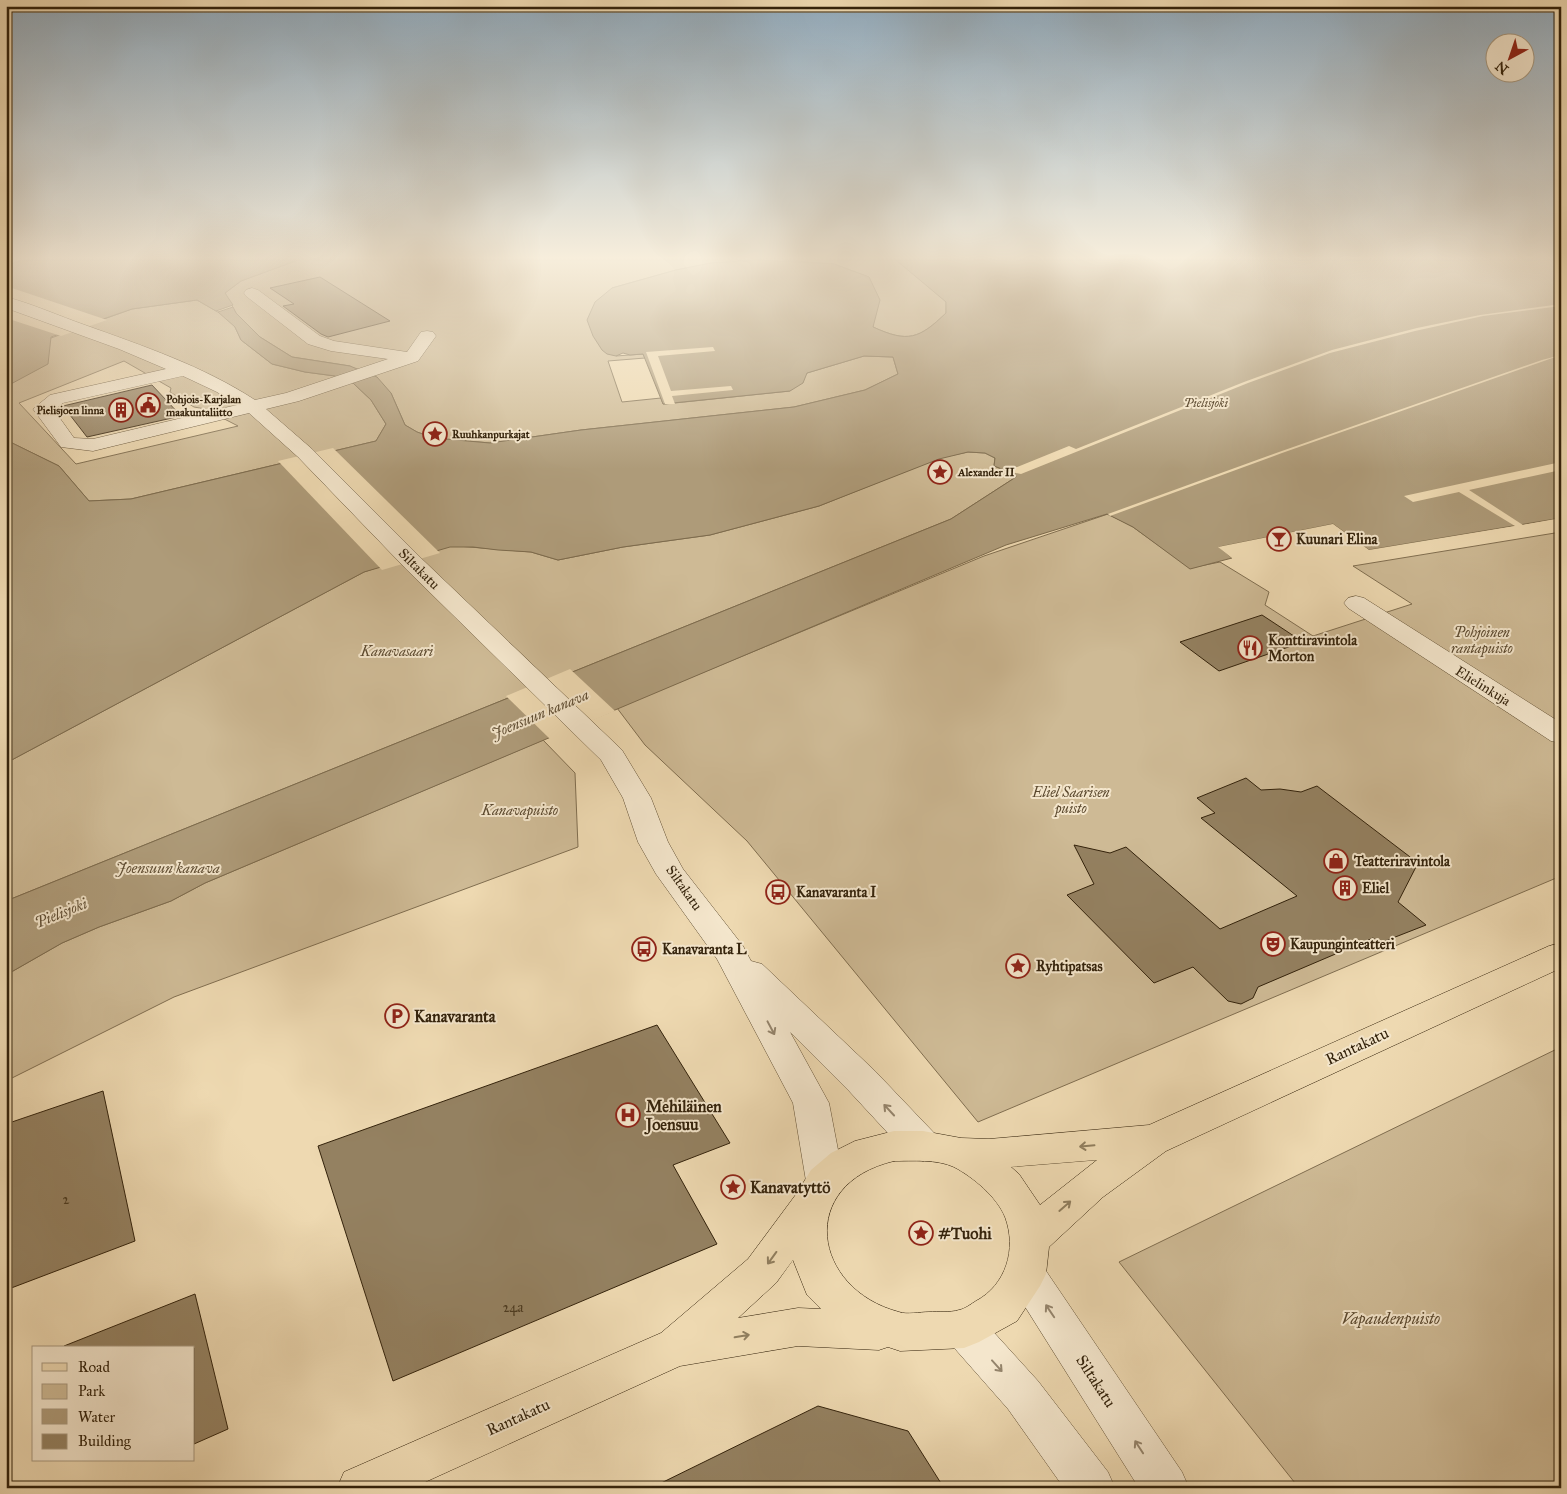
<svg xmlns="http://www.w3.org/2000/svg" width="1567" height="1494" viewBox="0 0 1567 1494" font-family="'IM FELL Great Primer',serif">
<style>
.green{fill:#ceba95;stroke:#806e50;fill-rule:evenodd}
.water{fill:#ae9b79;stroke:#7d6b4d}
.pier{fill:#eed9b1}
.building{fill:#948161;stroke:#33220b}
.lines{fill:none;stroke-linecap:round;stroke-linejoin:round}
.minor-casing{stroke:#625034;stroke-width:1}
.major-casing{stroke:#33220b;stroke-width:1}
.minor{fill:#f4e6cc;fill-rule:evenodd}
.major{fill:#eed9b1;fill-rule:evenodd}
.oneway{stroke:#94846c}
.oneway2{stroke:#907e5e}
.labels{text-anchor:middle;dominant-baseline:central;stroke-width:4;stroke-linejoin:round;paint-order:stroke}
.far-poi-label{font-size:11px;font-weight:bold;fill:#33220b;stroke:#f4e6cc;text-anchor:start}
.far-water-label{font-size:12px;font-style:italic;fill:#5e4c32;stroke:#f4e6cc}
.poi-label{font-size:14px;font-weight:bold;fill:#33220b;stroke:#f4e6cc;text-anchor:start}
.street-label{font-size:14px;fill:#33220b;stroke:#f4e6cc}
.park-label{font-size:14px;font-style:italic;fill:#5a482e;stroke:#f4e6cc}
.near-number-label{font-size:14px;fill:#4b3a20}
.water-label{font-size:15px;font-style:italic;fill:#5e4c32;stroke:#f4e6cc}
.near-poi-label{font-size:16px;font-weight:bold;fill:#33220b;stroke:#f4e6cc;text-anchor:start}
.near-street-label{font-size:16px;fill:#33220b;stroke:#f4e6cc}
.near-park-label{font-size:16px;font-style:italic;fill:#5a482e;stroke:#f4e6cc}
</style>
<rect width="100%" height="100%" fill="#eed9b1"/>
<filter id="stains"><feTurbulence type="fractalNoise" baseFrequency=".004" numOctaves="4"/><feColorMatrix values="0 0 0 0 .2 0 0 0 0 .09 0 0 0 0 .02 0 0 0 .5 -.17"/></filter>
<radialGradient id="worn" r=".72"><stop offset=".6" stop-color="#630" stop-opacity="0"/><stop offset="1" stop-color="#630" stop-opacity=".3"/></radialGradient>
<g class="green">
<polygon points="298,260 760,260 711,263 676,270 612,288 616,356 643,354 645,358 608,361 622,402 661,398 663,404 665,404 790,391 807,373 864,356 893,357 898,374 865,390 794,407 581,430 490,443 434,438 417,432 405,425 391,393 350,366 292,357 260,337 236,313 225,293 241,281"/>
<path d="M783 260H896L946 301V313C919 339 908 343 873 327L872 284 869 277 834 264Z"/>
<path d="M197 300 223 315 235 327 241 340 272 364 305 372 335 376 353 383 371 400 386 424 376 441 131 499 89 501 59 466 6 440V389L51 338 132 309ZM124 361 171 388 170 392 194 407 205 409 238 426 76 464 19 403Z"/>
<polygon points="968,452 985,453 995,458 994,466 1015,474 1016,477 951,519 6,901 6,763 364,572 445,545 531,552 558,560 623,547 710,535 819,506 939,458"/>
<polygon points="1108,514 1133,527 1190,568 1220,562 1269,592 1265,605 1313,636 1412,604 1353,566 1561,532 1561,876 978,1122 747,841 645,745 617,708 984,556"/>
<polygon points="543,740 575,773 578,847 174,997 6,1081 6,975 62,943 99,927 171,901 205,883"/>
<polygon points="1561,1047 1561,1488 1299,1488 1119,1262"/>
</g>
<g class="water">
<polygon points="21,260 298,260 241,281 225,293 233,305 216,311 197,300 132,309 51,337 48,364 9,385 6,389 6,266"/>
<path d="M760 260 834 264 869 277 880 300 873 327C908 343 919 339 946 313V302L896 260H1561V518L1369 550 1333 524 1219 547 1232 558 1190 569 1133 527 1107 514 1006 545 205 883 171 901 99 927 62 943 6 975V901L951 519 1016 477 1015 474 994 466 995 458 985 453 968 452 939 459 819 506 710 535 623 547 558 560 531 552 498 550 473 547H450L364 572 6 763V440L59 466 89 501 131 499 376 441 386 424 371 400 353 383 335 376 305 372 272 364 241 340 235 327 218 312 233 307 236 313 260 337 292 357 350 366 377 377 391 393 405 425 417 432 434 438 490 443 581 430 794 407 865 390 898 374 893 357 864 356 807 373 803 383 790 391 663 404 643 354 630 355 623 353 616 356 607 354 602 350 593 336 587 320 595 302 612 288 676 270 711 263Z"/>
</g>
<g class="pier">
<polygon points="6,286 107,320 61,336 6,318"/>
<polygon points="1561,304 1561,306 1483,316 1415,331 1330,353 1248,383 1021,474 1011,472 1015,471 1012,469 1069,446 1076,449 1244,382 1332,350 1417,328 1480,315"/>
<polygon points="713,347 715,351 658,356 671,391 731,386 733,390 672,396 675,404 665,404 646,352"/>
<polygon points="1561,355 1282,453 1110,516 1108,514 1279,452 1542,360"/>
<polygon points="333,448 440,553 382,570 278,461"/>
<polygon points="1561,462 1561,470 1469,490 1523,525 1561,518 1561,520 1368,553 1332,527 1224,548 1234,557 1232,558 1218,547 1333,524 1369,550 1515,526 1459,492 1413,502 1404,496"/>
<polygon points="570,669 615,711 550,739 506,696"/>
</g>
<g class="building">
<polygon points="320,277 390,321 328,337 321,334 283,306 294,304 270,288"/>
<polygon points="152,385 181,416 87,437 63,406"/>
<polygon points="1262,615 1303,642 1219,671 1180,642"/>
<polygon points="1246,778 1261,790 1280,789 1301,792 1317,786 1418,863 1398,902 1426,925 1380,943 1373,938 1258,987 1253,998 1241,1004 1228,1001 1193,967 1154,983 1067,895 1094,884 1074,845 1110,853 1126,847 1220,929 1297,896 1201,818 1215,813 1197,798"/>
<polygon points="657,1025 730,1143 673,1165 717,1244 393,1381 318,1146"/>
<polygon points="103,1091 135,1241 6,1290 6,1124"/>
<polygon points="195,1294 228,1429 194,1444 194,1348 64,1348 64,1346"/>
<polygon points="818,1406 908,1431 944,1488 651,1488"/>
</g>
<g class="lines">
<g class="minor-casing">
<g id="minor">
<path d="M252 288 258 290 320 336 334 341 407 352 421 332 427 331 433 332 436 336 418 361 299 401 266 409 312 449 423 560 622 750 651 798 668 842 683 869 743 946 751 961 762 964 875 1071 936 1135 942 1146 936 1157 923 1161 910 1157 849 1091 790 1032 829 1103 844 1181 839 1192 825 1197 811 1192 806 1181 793 1103 717 959 656 874 638 842 623 798 601 760 407 570 298 457 249 413 93 451 61 447 33 409 50 395 166 369 119 349 6 308V297C33 304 59 316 85 325 143 346 203 366 255 400L286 393 388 359 331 351 308 344 246 296 244 293 246 290ZM183 376 217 392 237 405 93 439 74 438 54 410 63 403Z"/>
<polygon points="1356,596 1364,598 1561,723 1561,743 1551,741 1348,608 1344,603 1348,598"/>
<polygon points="1026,1256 1040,1262 1182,1472 1189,1488 1139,1488 1012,1286 1006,1274 1012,1262"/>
<polygon points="964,1310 979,1316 1038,1381 1108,1472 1115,1488 1064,1488 1008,1409 949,1342 943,1329 949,1316"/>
</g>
</g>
<g class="major-casing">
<path id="major" d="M1561 943V968L1166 1151 1103 1197 1049 1247 1046 1274 1040 1286 1017 1321 979 1342 964 1348 900 1351 888 1347 879 1350 798 1346 680 1366 412 1488H337L344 1472 661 1333 748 1259 797 1193 811 1170 831 1153 855 1141 894 1131H923L961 1138 989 1139 1149 1125 1549 946ZM1097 1160 1040 1205 1019 1174 1011 1167ZM894 1161C913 1161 937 1159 954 1167 973 1177 997 1197 1005 1217 1017 1249 1006 1285 976 1301 971 1304 965 1309 959 1310 950 1313 938 1311 929 1312 920 1312 907 1315 899 1312 812 1289 796 1184 894 1161ZM793 1260 807 1295 821 1309 798 1308 738 1318 776 1283Z"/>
</g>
<use href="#minor" class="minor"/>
<use href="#major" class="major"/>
</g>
<defs><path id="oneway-shaft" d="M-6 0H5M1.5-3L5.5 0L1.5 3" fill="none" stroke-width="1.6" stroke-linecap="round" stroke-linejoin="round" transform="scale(1.25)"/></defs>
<g class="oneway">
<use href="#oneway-shaft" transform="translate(771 1028) rotate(62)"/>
<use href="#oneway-shaft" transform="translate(889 1110) rotate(-133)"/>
<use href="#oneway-shaft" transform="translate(1050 1311) rotate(-124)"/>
<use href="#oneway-shaft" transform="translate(997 1366) rotate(48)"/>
<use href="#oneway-shaft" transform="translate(1139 1447) rotate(-123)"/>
</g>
<g class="oneway2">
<use href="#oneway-shaft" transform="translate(1087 1146) rotate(175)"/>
<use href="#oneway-shaft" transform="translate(1065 1206) rotate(-41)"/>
<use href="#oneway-shaft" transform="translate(772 1258) rotate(126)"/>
<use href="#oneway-shaft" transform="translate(742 1336) rotate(-10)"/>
</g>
<linearGradient id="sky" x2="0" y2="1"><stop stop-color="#91aabc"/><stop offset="0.55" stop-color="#f7eedc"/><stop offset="1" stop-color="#f7eedc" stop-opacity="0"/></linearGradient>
<rect width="1567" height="469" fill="url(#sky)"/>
<defs>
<g id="civic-ring" transform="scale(1.25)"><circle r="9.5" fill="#f4e6cc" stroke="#8f2418" stroke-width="1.5"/><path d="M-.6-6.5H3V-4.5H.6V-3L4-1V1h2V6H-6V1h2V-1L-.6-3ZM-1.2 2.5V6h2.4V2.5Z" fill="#8f2418"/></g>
<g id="building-ring" transform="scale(1.25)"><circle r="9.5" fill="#f4e6cc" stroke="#8f2418" stroke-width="1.5"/><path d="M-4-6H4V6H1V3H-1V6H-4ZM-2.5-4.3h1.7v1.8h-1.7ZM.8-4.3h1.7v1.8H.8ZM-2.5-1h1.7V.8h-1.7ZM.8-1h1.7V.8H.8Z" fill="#8f2418"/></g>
<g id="sight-ring" transform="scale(1.25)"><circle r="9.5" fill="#f4e6cc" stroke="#8f2418" stroke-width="1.5"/><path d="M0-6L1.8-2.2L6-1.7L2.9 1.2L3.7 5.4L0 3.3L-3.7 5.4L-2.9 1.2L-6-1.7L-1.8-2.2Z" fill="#8f2418"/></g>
<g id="bar-ring" transform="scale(1.25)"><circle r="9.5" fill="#f4e6cc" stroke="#8f2418" stroke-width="1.5"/><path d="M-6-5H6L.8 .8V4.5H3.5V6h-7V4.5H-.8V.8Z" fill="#8f2418"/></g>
<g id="restaurant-ring" transform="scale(1.25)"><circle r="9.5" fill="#f4e6cc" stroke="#8f2418" stroke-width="1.5"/><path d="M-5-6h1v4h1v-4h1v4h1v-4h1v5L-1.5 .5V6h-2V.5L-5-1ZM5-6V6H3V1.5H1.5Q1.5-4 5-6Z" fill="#8f2418"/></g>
<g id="shop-ring" transform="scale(1.25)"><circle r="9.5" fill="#f4e6cc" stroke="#8f2418" stroke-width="1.5"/><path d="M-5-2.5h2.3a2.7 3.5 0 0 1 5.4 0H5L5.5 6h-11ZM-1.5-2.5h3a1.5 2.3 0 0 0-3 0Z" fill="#8f2418"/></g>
<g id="bus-ring" transform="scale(1.25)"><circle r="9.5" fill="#f4e6cc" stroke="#8f2418" stroke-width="1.5"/><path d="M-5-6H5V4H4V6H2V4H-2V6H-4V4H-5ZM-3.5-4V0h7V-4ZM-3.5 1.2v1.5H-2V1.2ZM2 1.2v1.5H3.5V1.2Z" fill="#8f2418"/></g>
<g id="theatre-ring" transform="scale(1.25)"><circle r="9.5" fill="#f4e6cc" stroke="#8f2418" stroke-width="1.5"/><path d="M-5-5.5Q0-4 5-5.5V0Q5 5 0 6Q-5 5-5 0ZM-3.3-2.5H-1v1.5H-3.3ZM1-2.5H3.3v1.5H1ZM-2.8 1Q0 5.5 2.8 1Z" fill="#8f2418"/></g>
<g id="parking-ring" transform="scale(1.25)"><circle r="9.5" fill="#f4e6cc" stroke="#8f2418" stroke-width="1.5"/><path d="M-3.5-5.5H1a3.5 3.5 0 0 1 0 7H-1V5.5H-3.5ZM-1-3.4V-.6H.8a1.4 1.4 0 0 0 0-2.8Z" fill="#8f2418"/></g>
<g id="hospital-ring" transform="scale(1.25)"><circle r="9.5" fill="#f4e6cc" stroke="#8f2418" stroke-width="1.5"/><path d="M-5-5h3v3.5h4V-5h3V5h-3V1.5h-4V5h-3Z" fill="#8f2418"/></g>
</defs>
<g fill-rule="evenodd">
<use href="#civic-ring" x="148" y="405"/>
<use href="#building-ring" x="121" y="410"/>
<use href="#sight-ring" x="435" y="434"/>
<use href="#sight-ring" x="940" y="472"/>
<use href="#bar-ring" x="1279" y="539"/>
<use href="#restaurant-ring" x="1250" y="648"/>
<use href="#shop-ring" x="1336" y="861"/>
<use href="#building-ring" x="1345" y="888"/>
<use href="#bus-ring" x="778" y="892"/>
<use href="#theatre-ring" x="1273" y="944"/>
<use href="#bus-ring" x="644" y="949"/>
<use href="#sight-ring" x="1018" y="966"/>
<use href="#parking-ring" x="397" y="1016"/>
<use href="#hospital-ring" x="628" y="1115"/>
<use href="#sight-ring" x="733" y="1187"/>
<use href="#sight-ring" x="921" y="1233"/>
</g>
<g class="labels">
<g class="far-poi-label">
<text x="166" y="399">Pohjois-Karjalan<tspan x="166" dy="13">maakuntaliitto</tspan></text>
<text x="104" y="410" text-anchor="end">Pielisjoen linna</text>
<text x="452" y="434">Ruuhkanpurkajat</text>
<text x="958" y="472">Alexander II</text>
</g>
<g class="far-water-label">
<text x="1206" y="403">Pielisjoki</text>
</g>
<g class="poi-label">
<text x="1296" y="539">Kuunari Elina</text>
<text x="1268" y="640">Konttiravintola<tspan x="1268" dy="16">Morton</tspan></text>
<text x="1354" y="861">Teatteriravintola</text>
<text x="1362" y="888">Eliel</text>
<text x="796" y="892">Kanavaranta I</text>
<text x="1290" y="944">Kaupunginteatteri</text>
<text x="662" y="949">Kanavaranta L</text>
<text x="1036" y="966">Ryhtipatsas</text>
</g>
<g class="street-label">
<text transform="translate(419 569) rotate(45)">Siltakatu</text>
<text transform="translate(1483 686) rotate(32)">Elielinkuja</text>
<text transform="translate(684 888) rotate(55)">Siltakatu</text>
</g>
<g class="park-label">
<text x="1482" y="632">Pohjoinen<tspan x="1482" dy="16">rantapuisto</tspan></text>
<text x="397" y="651">Kanavasaari</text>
<text x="1071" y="792">Eliel Saarisen<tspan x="1071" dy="16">puisto</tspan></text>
<text x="520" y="810">Kanavapuisto</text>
</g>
<g class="near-number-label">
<text x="66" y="1199">2</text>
<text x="513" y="1307">24a</text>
</g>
<g class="water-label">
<text transform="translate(540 714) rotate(-23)">Joensuun kanava</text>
<text x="168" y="868">Joensuun kanava</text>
<text transform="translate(61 913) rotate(-22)">Pielisjoki</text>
</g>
<g class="near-poi-label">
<text x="414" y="1016">Kanavaranta</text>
<text x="646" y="1106">Mehiläinen<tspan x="646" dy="18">Joensuu</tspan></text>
<text x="750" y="1187">Kanavatyttö</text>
<text x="938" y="1233">#Tuohi</text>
</g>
<g class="near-street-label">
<text transform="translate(1357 1046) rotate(-25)">Rantakatu</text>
<text transform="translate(1096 1381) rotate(57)">Siltakatu</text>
<text transform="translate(518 1417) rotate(-24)">Rantakatu</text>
</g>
<g class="near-park-label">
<text x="1391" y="1318">Vapaudenpuisto</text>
</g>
</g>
<rect width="1567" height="1494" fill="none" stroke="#eed9b1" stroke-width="25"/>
<rect x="8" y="8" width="1552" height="1479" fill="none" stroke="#33220b" stroke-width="2.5"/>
<rect x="12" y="12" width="1542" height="1469" fill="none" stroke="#33220b"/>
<rect x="32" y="1346" width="162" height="115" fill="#f4e6cc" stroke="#a7987f"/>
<rect x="42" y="1363" width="25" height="8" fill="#eed9b1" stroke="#a7987f"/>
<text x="78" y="1372" font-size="15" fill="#33220b">Road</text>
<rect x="42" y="1384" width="25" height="15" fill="#ceba95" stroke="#a7987f"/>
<text x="78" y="1396" font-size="15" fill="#33220b">Park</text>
<rect x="42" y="1409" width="25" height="15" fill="#ae9b79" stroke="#a7987f"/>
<text x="78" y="1422" font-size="15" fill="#33220b">Water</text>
<rect x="42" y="1434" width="25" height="15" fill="#948161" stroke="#a7987f"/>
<text x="78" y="1446" font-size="15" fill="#33220b">Building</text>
<g transform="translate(1510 58) rotate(220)"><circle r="24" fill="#f4e6cc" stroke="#a7987f"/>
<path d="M0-4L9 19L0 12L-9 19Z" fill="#8f2418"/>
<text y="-8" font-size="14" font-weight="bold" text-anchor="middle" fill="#33220b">N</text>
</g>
<rect width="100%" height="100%" filter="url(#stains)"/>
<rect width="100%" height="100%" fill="url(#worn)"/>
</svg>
